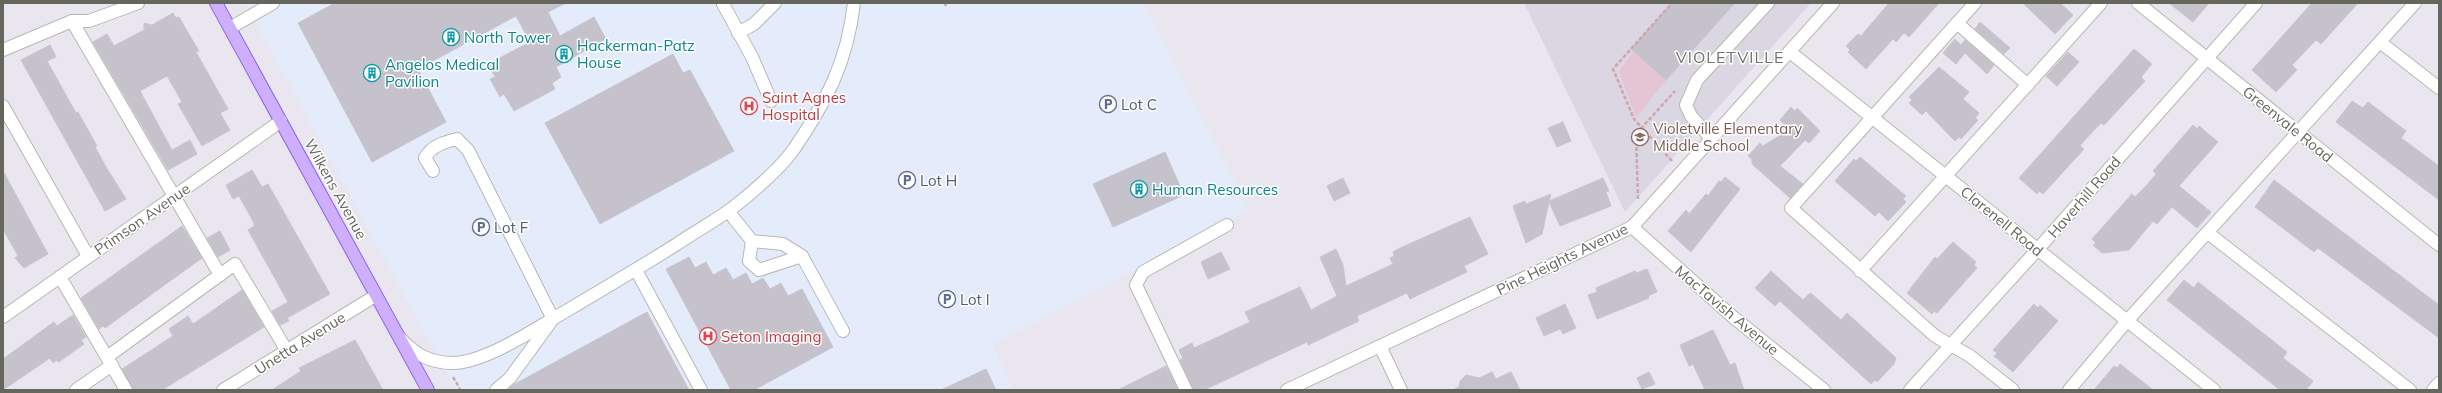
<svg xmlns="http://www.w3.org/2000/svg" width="2442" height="393" viewBox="0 0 2442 393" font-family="Mulish,sans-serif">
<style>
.education{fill:#dad7e2}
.medical{fill:#e4ecfb}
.green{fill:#e5c4d3}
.building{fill:#c5c2cb;stroke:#c8c5d4}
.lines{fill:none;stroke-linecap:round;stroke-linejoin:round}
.minor-casing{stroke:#b7b8b1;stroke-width:14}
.major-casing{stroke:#8a63eb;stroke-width:14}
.path{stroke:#d2a5ad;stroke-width:2.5;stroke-dasharray:4 2;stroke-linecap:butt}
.minor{stroke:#fff;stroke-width:12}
.major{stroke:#ceaffb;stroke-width:12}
.labels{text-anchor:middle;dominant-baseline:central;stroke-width:3;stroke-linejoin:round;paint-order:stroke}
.culture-label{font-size:15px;fill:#0d838f;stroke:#fff;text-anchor:start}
.health-label{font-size:15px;fill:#be3a42;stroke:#fff;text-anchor:start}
.service-label{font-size:15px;fill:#4e5e75;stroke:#fff;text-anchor:start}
.street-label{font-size:15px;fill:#65665e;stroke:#fff}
.education-label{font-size:15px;fill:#785e54;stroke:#fff;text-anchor:start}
.neighbourhood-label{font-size:16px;letter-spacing:1px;fill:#72736a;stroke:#fff}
</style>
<rect width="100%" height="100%" fill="#e9e6ef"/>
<polygon class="education" points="1524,3 1811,3 1625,212"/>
<polygon class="medical" points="245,3 1143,3 1249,210 992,344 1013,390 456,390"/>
<polygon class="green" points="1634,51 1666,80 1636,118 1619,71"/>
<g class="building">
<polygon points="335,3 566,3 548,12 560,36 594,17 606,39 556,67 561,77 552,83 555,89 514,111 504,94 500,97 490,79 495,77 488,64 530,42 516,16 418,69 446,122 372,162 298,23"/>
<polygon points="1672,3 1735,3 1666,80 1631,49"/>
<polygon points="1889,3 1939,3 1909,37 1904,33 1896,42 1893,39 1866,69 1848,52 1850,50 1846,46 1858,34 1861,36"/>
<polygon points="2023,3 2060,3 2073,15 2055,34"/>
<polygon points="2169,3 2209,3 2193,22"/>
<polygon points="2315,3 2358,3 2321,44 2316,40 2292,65 2297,70 2276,92 2252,70 2311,4 2313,5"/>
<polygon points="173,13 176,18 179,17 190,36 199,51 196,52 228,109 220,113 230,130 202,146 178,104 182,102 167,76 140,91 172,150 190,140 197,154 168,170 93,42 107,34 114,46 144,30 144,23 152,25"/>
<polygon points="1980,22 2010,48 2004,54 1975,29"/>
<polygon points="1955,39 1961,45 1965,40 1994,65 1987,74 1965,53 1956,64 1943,53"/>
<polygon points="50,45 56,57 47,61 76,113 78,112 97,146 95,147 106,167 126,199 105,211 21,60"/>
<polygon points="2134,49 2152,64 2141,77 2145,81 2104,125 2101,123 2082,143 2080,146 2084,149 2043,194 2039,191 2037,194 2019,178"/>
<polygon points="2068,52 2079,62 2057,86 2046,76"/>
<polygon points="673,54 683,73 690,70 734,151 600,224 545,123"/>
<polygon points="1939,67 1969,92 1963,99 1979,113 1975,118 1978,120 1961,139 1959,137 1955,141 1926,111 1922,115 1909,103 1912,100 1909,97"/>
<polygon points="2352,101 2363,108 2368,102 2376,108 2406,131 2401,138 2439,166 2439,200 2336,122"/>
<polygon points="1791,107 1795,111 1797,108 1820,131 1809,143 1805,140 1780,166 1803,184 1790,198 1752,164 1752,160 1748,156 1760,143 1763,146 1787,131 1781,127 1784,124 1780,120"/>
<polygon points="1563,122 1571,141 1557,147 1548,128"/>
<polygon points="2193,125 2197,129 2199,126 2218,142 2179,186 2211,212 2197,228 2172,207 2157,224 2153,221 2129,250 2102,253 2093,245 2096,243 2092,239 2132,194 2135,197 2147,185 2156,174 2153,171"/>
<polygon points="1165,152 1184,195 1113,227 1093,184"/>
<polygon points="1860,157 1906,196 1903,199 1906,202 1888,221 1879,212 1875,216 1835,181 1854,159 1856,161"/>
<polygon points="252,170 262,187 268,184 330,294 287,318 289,321 280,325 272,311 288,302 248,230 254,226 254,223 239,196 233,199 226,185"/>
<polygon points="3,171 48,254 24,268 15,258 18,256 3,229"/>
<polygon points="1725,177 1740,189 1691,252 1668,231 1686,210 1689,214 1706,194 1708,196 1719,181 1721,182"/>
<polygon points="1343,178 1350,193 1334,201 1327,186"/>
<polygon points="1603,178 1609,191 1606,192 1611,206 1560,226 1549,202 1542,234 1526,243 1513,206 1525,201 1526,204 1551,194 1549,201"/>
<polygon points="2274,180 2439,305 2439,338 2318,248 2314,252 2255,207"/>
<polygon points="1470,217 1488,254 1464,266 1467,272 1410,299 1407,293 1357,316 1359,321 1308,345 1307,342 1204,390 1193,390 1180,360 1183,358 1179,350 1192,343 1194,348 1250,322 1245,312 1300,287 1311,310 1337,296 1320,257 1336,249 1343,265 1346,286 1393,264 1390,258 1394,256 1393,252 1400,248"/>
<polygon points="182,226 202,258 105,328 103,326 99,329 81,298"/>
<polygon points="220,231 230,250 218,257 207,238"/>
<polygon points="1953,242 1976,262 1974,265 1977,268 1937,313 1934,311 1932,314 1907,293 1935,257 1937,259"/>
<polygon points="1221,252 1230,269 1208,279 1201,262"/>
<polygon points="689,257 695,268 706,262 713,275 726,268 733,280 746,273 752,284 763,278 770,289 781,283 788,296 802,289 833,347 754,390 731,390 666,269"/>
<polygon points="1647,269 1657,292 1648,296 1649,298 1597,319 1588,295 1597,292 1596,288 1635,271 1636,273"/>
<polygon points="1771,271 1803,300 1810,293 1812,294 1841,320 1847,313 1896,358 1894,364 1877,382 1875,380 1871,384 1780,301 1775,306 1755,288"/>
<polygon points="2184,280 2194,288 2198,282 2287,352 2283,358 2313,381 2306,390 2280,390 2167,300"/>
<polygon points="242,290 264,327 162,390 133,390 122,369 173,336 169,329 188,316 193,324"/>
<polygon points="1565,304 1576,328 1563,334 1560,329 1544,336 1536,318"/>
<polygon points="2034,304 2038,308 2040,305 2058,321 2013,372 1994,356 1997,353 1993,350"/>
<polygon points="647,312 689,390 508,390 513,385"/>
<polygon points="73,315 86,337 81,340 84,344 59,362 57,360 53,363 50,358 3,390 3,359 54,322 57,326"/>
<polygon points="1713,330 1730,365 1735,363 1744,390 1705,390 1693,364 1689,366 1680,345"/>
<polygon points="355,340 383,390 272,390 301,371 299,368"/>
<polygon points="2120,364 2153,390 2094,390 2114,366 2117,368"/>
<polygon points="1166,366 1178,390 1118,390"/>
<polygon points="986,369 996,390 941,390"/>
<polygon points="1492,372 1496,379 1511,372 1520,390 1453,390 1459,387 1460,381 1466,375 1479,378"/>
<polygon points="1649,372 1655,384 1642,389 1637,378"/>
</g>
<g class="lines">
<g class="minor-casing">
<g id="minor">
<polyline points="1975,3 1791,208 1935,336 1970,356 2013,390"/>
<polyline points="2138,3 2439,245"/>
<polyline points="723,4 752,57 771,101"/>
<polyline points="72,21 220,275"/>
<polyline points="1957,23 2028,85"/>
<polyline points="230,28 273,3"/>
<polyline points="738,33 754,24 775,3"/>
<polyline points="2380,42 2439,88"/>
<polyline points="3,50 72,21 89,21 138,3"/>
<polyline points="1790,52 2214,390"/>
<polyline points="3,106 88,256"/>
<polyline points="1711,138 1691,116 1686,105 1697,80 1768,3"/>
<path d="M433 171 425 158C431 146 444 142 457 139L468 150 553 319"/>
<polyline points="728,211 752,241 783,244 802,256 843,331"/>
<polyline points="1632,227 1733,317 1824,390"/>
<polyline points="2208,233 2410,390"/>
<polyline points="752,241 749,261 759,270 802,256"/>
<polyline points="636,270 701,390"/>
<polyline points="1860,271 2101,3"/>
<polyline points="60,277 126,390"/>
<polyline points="3,317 281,121"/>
<path d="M401 339C416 355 431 363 453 363 486 362 533 330 561 314 600 291 639 268 677 244 696 231 717 220 735 206 755 190 779 170 794 149 827 100 847 63 854 3"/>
<polyline points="1380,346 1401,390"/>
<polyline points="107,357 235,264 287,351"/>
<polyline points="76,390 112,365"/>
<polyline points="223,390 375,296"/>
<polyline points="496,390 510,378 550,323"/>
<polyline points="1186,390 1136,285 1143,272 1227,225"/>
<polyline points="1287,390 1632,227 1833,3"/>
<polyline points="1910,390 2038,249 2256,3"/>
<polyline points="2069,390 2127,321 2415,3"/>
<polyline points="2433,390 2439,383"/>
</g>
</g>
<g class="major-casing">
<polyline id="major" points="216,3 428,390"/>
</g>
<g class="path">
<polyline points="945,3 946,6"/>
<polyline points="1672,161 1634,119 1613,69 1672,3"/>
<polyline points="1638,199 1636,134 1675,91"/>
<polyline points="453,377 460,389"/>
</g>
<use href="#minor" class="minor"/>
<use href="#major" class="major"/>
</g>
<defs>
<g id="building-ring" transform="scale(0.9)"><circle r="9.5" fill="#fff" stroke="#0f9aa8" stroke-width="1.5"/><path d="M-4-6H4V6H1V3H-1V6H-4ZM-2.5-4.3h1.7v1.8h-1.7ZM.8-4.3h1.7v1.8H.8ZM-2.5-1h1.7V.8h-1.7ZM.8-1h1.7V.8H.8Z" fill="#0f9aa8"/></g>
<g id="parking-ring" transform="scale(0.9)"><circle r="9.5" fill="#fff" stroke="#5c6f8a" stroke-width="1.5"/><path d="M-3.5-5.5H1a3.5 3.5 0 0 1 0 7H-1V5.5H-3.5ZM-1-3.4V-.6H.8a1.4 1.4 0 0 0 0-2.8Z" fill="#5c6f8a"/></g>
<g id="hospital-ring" transform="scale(0.9)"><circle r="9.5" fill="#fff" stroke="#e0444e" stroke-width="1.5"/><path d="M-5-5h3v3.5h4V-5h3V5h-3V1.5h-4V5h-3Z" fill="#e0444e"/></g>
<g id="school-ring" transform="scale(0.9)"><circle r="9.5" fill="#fff" stroke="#8d6e63" stroke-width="1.5"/><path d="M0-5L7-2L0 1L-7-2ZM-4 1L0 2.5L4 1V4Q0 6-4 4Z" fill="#8d6e63"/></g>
</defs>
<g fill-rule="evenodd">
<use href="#building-ring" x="451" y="37"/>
<use href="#building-ring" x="564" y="54"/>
<use href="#building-ring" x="372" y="73"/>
<use href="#parking-ring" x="1108" y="104"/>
<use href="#hospital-ring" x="749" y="106"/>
<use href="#school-ring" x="1640" y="137"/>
<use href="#parking-ring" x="907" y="180"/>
<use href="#building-ring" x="1139" y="189"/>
<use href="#parking-ring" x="481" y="227"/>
<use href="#parking-ring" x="947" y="299"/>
<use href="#hospital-ring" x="708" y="336"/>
</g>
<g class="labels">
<g class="culture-label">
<text x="464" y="37">North Tower</text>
<text x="577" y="45">Hackerman-Patz<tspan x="577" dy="17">House</tspan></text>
<text x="385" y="64">Angelos Medical<tspan x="385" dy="17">Pavilion</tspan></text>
<text x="1152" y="189">Human Resources</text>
</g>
<g class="health-label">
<text x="762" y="97">Saint Agnes<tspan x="762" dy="17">Hospital</tspan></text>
<text x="721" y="336">Seton Imaging</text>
</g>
<g class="service-label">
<text x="1121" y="104">Lot C</text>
<text x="920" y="180">Lot H</text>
<text x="494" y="227">Lot F</text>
<text x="960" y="299">Lot I</text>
</g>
<g class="street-label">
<text transform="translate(2288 124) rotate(39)">Greenvale Road</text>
<text transform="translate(336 189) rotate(61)">Wilkens Avenue</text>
<text transform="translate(2084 197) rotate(-49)">Haverhill Road</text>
<text transform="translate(142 219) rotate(-35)">Primson Avenue</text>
<text transform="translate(2002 221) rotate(39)">Clarenell Road</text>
<text transform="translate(1562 259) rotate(-26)">Pine Heights Avenue</text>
<text transform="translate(1727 310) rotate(40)">MacTavish Avenue</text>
<text transform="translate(300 343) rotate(-32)">Unetta Avenue</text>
</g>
<g class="education-label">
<text x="1653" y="128">Violetville Elementary<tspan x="1653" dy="17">Middle School</tspan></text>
</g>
<g class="neighbourhood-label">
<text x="1730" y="57">VIOLETVILLE</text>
</g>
</g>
<rect width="2442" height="393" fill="none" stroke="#65665e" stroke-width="8"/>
</svg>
